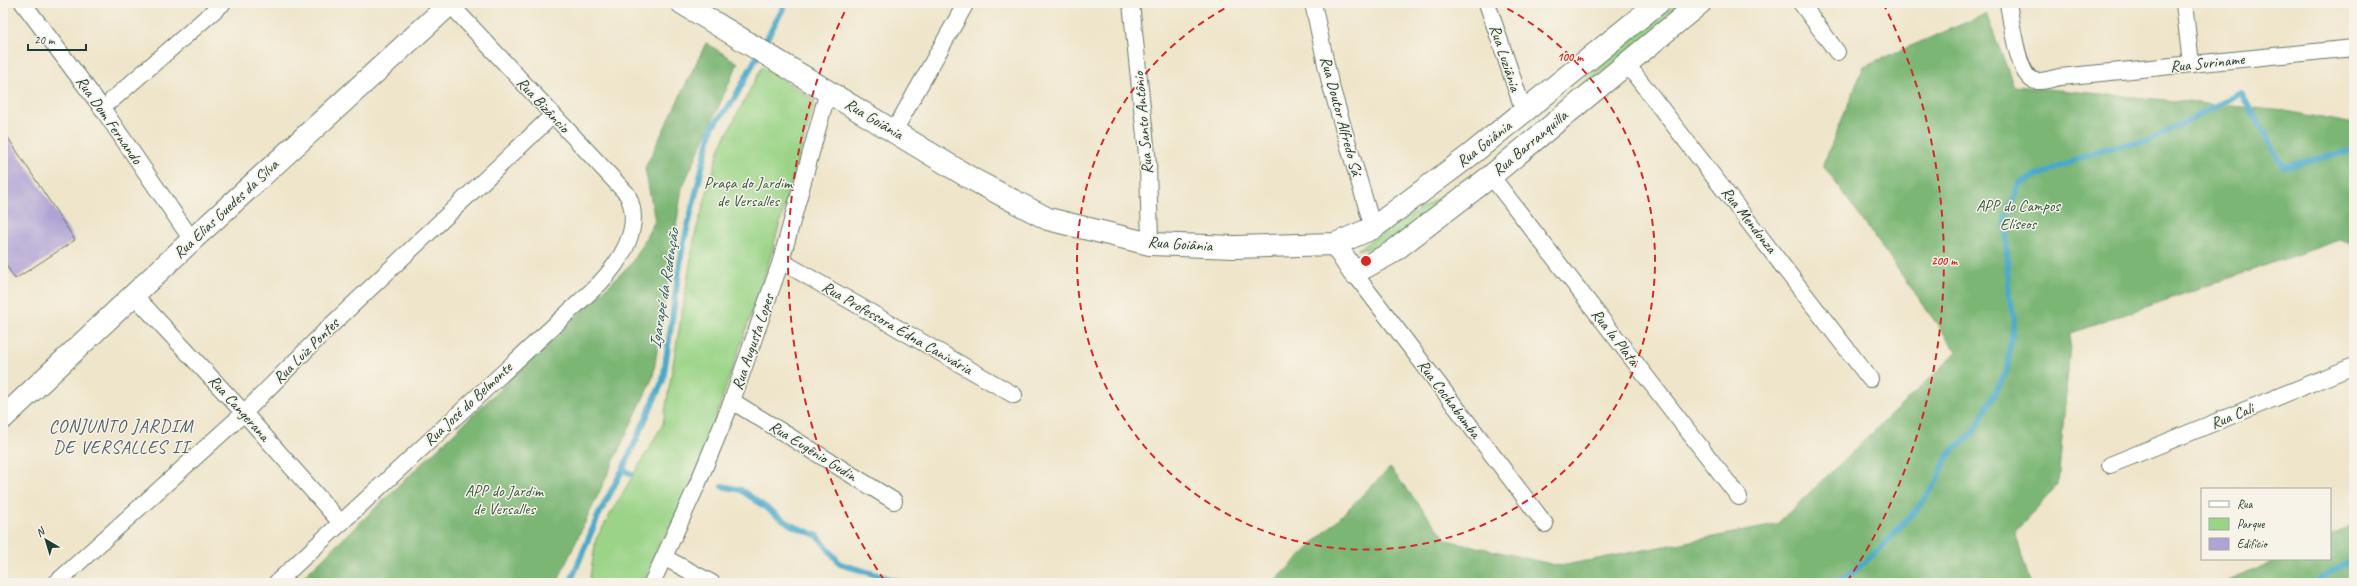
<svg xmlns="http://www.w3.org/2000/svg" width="2357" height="586" viewBox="0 0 2357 586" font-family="Caveat,sans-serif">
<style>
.green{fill:#9bd488;stroke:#5d885e}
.forest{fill:#7cb674;stroke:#4e7a54}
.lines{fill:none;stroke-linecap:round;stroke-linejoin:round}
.stream{stroke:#4aa9c9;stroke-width:6}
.building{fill:#afa2d4}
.street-casing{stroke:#687868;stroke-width:18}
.secondary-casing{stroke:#687868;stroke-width:24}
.street{stroke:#fff;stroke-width:16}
.secondary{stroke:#fff;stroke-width:22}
.ring{fill:none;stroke:#d62828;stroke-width:2;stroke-dasharray:7 5}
.labels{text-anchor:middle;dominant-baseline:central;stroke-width:3;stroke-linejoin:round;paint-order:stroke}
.street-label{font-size:16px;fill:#1f3d34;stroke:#f7f3e8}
.park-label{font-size:16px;fill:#385b45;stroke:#f7f3e8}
.water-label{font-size:17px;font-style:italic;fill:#2c5d61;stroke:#f7f3e8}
.quarter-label{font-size:18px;letter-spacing:1px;fill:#51606c;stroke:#f7f3e8}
.centre{fill:#d62828;stroke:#f7f3e8;stroke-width:2}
.ring-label{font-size:12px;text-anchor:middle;font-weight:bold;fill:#d62828;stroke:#f7f3e8;stroke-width:3;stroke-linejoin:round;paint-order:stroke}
</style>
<rect width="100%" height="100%" fill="#f7f3e8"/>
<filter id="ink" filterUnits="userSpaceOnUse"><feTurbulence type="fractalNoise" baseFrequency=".025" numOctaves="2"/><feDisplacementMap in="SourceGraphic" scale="8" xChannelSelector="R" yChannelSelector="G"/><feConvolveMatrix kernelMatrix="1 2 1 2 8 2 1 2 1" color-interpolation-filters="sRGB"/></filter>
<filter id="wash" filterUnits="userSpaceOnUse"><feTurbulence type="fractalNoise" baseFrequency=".012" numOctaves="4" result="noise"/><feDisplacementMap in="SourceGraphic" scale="16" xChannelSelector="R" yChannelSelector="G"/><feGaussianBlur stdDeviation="0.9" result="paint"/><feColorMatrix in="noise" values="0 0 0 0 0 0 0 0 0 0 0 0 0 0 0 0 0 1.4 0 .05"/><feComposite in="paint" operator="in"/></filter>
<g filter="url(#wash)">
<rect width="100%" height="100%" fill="#efe5ca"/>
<g class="green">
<polygon points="1676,3 1698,3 1487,182 1376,248 1357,250 1500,158 1634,37"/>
<polygon points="762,67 815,100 768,265 697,472 643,583 589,583 596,539 663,424 695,235 720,147"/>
</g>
<g class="forest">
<polygon points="1986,14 2014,86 2285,111 2354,124 2354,245 2339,240 2071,333 2058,484 2015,533 2030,583 1273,583 1390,468 1447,540 1560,566 1776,525 1957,352 1823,165 1864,66"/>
<polygon points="706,43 738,63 682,188 653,377 560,576 559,583 297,583 631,264 655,221 645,168"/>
<polygon points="2354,525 2354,583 2225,583 2279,559 2330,559 2330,536"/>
</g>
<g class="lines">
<g class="stream">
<polyline points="623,469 631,474"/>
<polyline points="722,486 741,490 791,525 818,536 840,564 904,583"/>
<polyline points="570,583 598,516 623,469 663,380 682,250 712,127 733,101 786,3"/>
<polyline points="1835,583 1851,574 1882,547 1921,504 1938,479 1948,455 1973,433 2007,371 2014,320 2008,286 2006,218 2020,183 2103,149 2149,141 2241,93 2283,167 2354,150"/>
<polyline points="2315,583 2354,558"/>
</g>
</g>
<g id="blocks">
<polygon class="building" points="3,130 75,240 15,279 3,260"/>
</g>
</g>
<g filter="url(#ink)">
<use href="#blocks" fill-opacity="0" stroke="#687868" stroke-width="1"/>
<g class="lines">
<g class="street-casing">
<g id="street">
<polyline points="23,3 102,108 192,240"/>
<polyline points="1131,3 1148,164 1150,244"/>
<polyline points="1313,3 1330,83 1373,228"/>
<polyline points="1487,3 1524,112"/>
<polyline points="1801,3 1837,52"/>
<path d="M2008 3C2011 19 2018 80 2036 81 2044 82 2053 78 2060 77L2354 48"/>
<polyline points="2184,3 2191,64"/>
<polyline points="1626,63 1870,379"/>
<polyline points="112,100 223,3"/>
<polyline points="894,131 966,3"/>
<polyline points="1491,176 1739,497"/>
<polyline points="781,261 1014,395"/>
<polyline points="1354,273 1545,524"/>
<polyline points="134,295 244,413 341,523"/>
<polyline points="732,401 894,501"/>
<polyline points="2110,465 2354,366"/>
<polyline points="665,558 712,583"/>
<polyline points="56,583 244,413 325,331 552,116"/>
<path d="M276 583 599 284C621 261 644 226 627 194L449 3"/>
<polyline points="652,583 698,483 732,401 781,261 828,91"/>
</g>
</g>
<g class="secondary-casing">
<g id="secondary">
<polyline points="682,3 972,179 1048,219 1150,244 1235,247 1335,244 1373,228 1469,156 1658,3"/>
<polyline points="1335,244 1354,273 1391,253 1491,176 1700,3"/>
<polyline points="3,418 192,240 451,3"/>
</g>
</g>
<use href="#street" class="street"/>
<use href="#secondary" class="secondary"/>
</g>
</g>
<g class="ring">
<path d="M1497 3A289 289 0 1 1 1235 3"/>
<path d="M884 580A578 578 0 0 1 849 3M1883 3A578 578 0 0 1 1848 580"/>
</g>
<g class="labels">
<g class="street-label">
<text transform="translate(1505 58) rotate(72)">Rua Luziânia</text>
<text transform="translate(2207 63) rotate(-6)">Rua Suriname</text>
<text transform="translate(543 105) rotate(47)">Rua Bizâncio</text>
<text transform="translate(1341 116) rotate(75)">Rua Doutor Alfredo Sá</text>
<text transform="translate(874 119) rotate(31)">Rua Goiânia</text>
<text transform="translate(109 120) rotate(55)">Rua Dom Fernando</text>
<text transform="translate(1143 123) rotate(-95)">Rua Santo Antônio</text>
<text transform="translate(1530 143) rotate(-40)">Rua Barranquilla</text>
<text transform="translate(1484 144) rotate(-38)">Rua Goiânia</text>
<text transform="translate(226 209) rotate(-43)">Rua Elias Guedes da Silva</text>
<text transform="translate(1749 220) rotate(52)">Rua Mendonza</text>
<text transform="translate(1180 244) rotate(4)">Rua Goiânia</text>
<text transform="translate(897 328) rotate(30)">Rua Professora Édna Canivária</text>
<text transform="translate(1615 337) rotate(52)">Rua la Plata</text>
<text transform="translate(753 342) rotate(-71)">Rua Augusta Lopes</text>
<text transform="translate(306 351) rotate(-45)">Rua Luiz Pontes</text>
<text transform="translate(1449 399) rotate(53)">Rua Cochabamba</text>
<text transform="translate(468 404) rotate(-43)">Rua José do Belmonte</text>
<text transform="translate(239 408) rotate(48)">Rua Cangerana</text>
<text transform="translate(2232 416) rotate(-22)">Rua Cali</text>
<text transform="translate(813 451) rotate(32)">Rua Eugênio Gudin</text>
</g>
<g class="park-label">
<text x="748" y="183">Praça do Jardim<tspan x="748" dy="18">de Versalles</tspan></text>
<text x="2018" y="206">APP do Campos<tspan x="2018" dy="18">Elíseos</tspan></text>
<text x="504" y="491">APP do Jardim<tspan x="504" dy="18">de Versalles</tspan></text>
</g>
<g class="water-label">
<text transform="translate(664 289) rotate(-81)">Igarapé da Redenção</text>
</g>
<g class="quarter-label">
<text x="121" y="426">CONJUNTO JARDIM<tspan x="121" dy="21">DE VERSALLES II</tspan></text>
</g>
</g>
<circle cx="1366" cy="261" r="6" class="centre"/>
<g class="ring-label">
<text x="1570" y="61">100 m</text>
<text x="1944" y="265">200 m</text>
</g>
<rect width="2357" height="586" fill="none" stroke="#f7f3e8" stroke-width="16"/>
<rect x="2201" y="488" width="130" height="72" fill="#f7f3e8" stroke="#a1aaa0"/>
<rect x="2209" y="501" width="20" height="6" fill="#ffffff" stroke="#a1aaa0"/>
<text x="2237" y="508" font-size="12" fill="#1f3d34">Rua</text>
<rect x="2209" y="518" width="20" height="12" fill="#9bd488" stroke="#a1aaa0"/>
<text x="2237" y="528" font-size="12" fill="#1f3d34">Parque</text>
<rect x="2209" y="538" width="20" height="12" fill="#afa2d4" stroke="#a1aaa0"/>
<text x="2237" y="548" font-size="12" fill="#1f3d34">Edifício</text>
<g transform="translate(46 540) rotate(322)" stroke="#f7f3e8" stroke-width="3" paint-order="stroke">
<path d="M0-3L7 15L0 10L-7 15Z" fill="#1f3d34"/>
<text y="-6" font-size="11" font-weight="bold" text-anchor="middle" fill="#1f3d34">N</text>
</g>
<path d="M28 44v6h58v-6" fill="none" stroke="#1f3d34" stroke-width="2"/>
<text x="34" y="44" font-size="12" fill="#1f3d34" stroke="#f7f3e8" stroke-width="3" paint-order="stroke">20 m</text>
</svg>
